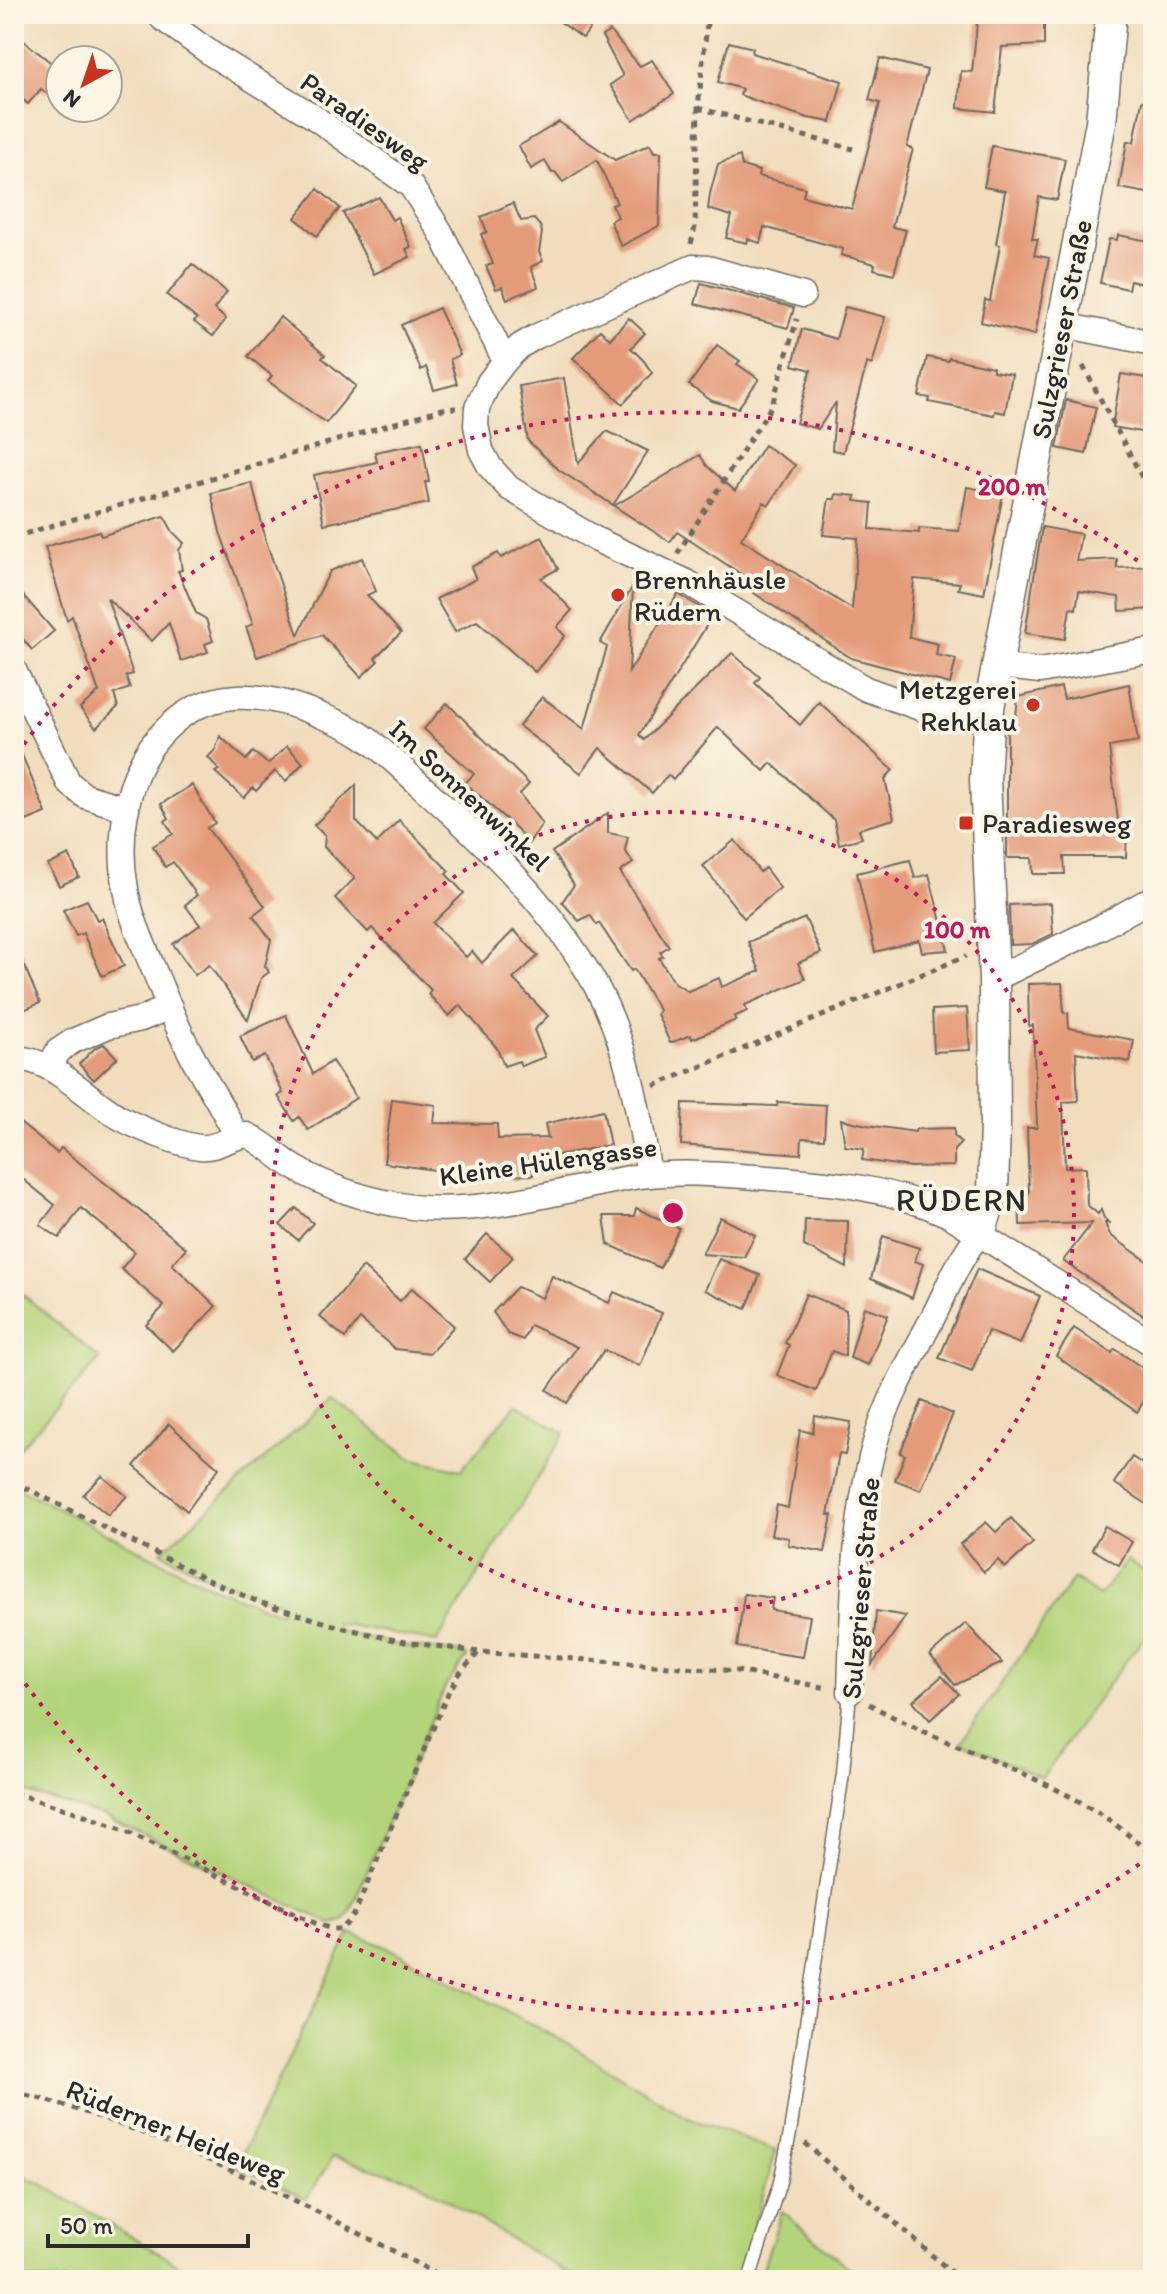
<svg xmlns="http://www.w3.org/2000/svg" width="1167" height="2294" viewBox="0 0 1167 2294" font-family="Itim,sans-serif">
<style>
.green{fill:#b4d47c;stroke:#708054;stroke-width:2}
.building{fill:#e49b7a}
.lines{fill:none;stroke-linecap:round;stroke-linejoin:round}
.service-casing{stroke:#70695e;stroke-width:15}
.minor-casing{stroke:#70695e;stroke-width:27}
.tertiary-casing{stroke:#70695e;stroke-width:33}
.path{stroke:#70695e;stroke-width:5;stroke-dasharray:6 6;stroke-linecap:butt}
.service{stroke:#fff;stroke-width:12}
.minor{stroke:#fff;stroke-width:24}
.tertiary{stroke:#fff;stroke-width:30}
.ring{fill:none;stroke:#c2185b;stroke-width:4;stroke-dasharray:4 8}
.poi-dot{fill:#c8321e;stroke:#fcf5e5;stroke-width:3}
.labels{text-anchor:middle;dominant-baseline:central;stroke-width:8;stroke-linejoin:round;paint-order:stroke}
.street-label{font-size:28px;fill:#2b2b2b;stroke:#fcf5e5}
.poi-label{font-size:28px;fill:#2b2b2b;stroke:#fcf5e5;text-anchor:start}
.quarter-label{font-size:32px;letter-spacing:2px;fill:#2b2b2b;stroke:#fcf5e5}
.centre{fill:#c2185b;stroke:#fcf5e5;stroke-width:4}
.ring-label{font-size:24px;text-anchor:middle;font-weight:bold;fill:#c2185b;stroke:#fcf5e5;stroke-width:8;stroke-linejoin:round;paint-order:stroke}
</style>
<rect width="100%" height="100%" fill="#fcf5e5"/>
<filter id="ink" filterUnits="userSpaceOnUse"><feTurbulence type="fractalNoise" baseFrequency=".0125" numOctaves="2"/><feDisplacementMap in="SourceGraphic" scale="16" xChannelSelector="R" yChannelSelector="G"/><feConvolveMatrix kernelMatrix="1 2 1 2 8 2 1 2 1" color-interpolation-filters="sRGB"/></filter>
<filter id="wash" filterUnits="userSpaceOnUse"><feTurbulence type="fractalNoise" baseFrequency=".006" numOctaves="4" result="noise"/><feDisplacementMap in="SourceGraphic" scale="32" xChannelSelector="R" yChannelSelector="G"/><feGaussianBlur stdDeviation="1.8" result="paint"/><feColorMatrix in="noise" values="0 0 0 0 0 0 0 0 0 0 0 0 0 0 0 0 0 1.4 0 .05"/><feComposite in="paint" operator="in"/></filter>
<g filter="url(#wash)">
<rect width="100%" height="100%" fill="#f1ddbd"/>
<g class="green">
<polygon points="14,1287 100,1359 14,1454"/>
<polygon points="332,1398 411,1458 461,1470 516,1405 565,1433 437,1642 336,1623 335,1630 403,1646 462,1653 467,1657 445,1687 350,1912 343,1921 331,1924 104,1816 14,1789 14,1486 210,1586 280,1613 283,1605 211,1578 161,1552"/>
<polygon points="1127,1560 1153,1577 1153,1626 1107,1686 1042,1778 961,1742 1074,1578 1099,1596"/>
<polygon points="350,1933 389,1948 563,2041 688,2118 776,2151 738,2280 578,2280 416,2181 333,2157 306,2199 236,2166"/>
<polygon points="14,2172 42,2184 204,2280 14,2280"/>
<polygon points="782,2211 862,2280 759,2280"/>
</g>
<g id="blocks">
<g class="building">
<polygon points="549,14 600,14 583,38"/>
<polygon points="978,14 1044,14 1044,45 1002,47 995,112 958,108 961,71 972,72"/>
<polygon points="610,31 640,66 652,60 674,94 633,120 610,85 623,76 602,36"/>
<polygon points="14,33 60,70 60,75 46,93 41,89 28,104 14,92"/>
<polygon points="729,42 753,48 752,53 842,81 831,122 808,118 762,103 740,95 742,89 718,82"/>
<polygon points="880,58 927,70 907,147 913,149 892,227 906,230 894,274 874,269 875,264 841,255 843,249 764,227 760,243 748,239 747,243 726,238 732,216 708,209 710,194 718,164 740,156 742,166 759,171 758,176 805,188 803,196 852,209 880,103 869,100"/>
<polygon points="1142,101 1153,102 1153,194 1119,188 1127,141 1134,142"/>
<polygon points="559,122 615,160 650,144 654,152 661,152 659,226 621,246 610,221 618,217 612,205 617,203 597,160 563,182 555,172 552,173 545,161 531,169 519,146"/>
<polygon points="992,146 1065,159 1057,200 1039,197 1032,239 1038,239 1034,255 1049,258 1035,335 981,322 985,300 990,301 1000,245 996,244 1005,191 984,187"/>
<polygon points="318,189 340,208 317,236 295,218"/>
<polygon points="379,197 392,220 397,217 411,247 406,249 410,257 374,274 343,213"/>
<polygon points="513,203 521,221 534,219 540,226 542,232 539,252 543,261 531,267 538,287 507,299 502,287 496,289 486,266 493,264 481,234 487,232 481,217"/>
<polygon points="1118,235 1149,241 1145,258 1152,259 1147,285 1130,281 1128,289 1100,283 1109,239 1117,240"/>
<polygon points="192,264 227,292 214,309 226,319 213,336 194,322 197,319 167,295"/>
<polygon points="701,283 794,308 788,328 695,304"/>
<polygon points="845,307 885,317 872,365 867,363 843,452 832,450 836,402 818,429 796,423 811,370 793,365 802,329 836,339"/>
<polygon points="439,308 460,355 450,359 457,384 434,390 426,367 421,370 401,325"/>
<polygon points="280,317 325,355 322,358 356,386 326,423 268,381 272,376 248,356"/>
<polygon points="629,318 645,333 631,348 644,361 652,373 623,404 573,358 600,330 610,339"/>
<polygon points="717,345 740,361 737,364 759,379 738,408 712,401 689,385"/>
<polygon points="927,357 948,361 949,358 993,367 993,371 1012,374 1005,413 995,411 994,415 929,402 930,398 919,396"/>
<polygon points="1121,374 1153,379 1153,434 1112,427"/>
<polygon points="564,378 578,463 607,431 648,451 613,505 559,470 528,441 519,386"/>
<polygon points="1066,400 1096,407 1086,454 1057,448"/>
<polygon points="422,443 429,482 425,482 429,503 324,524 314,475 377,462 375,452"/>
<polygon points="764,445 795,465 769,505 764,502 741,539 852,609 858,538 823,535 829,499 835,499 836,494 856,496 855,501 872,503 870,529 919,533 919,528 959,531 967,487 1003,494 984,594 958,589 960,583 914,579 909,637 938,644 936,655 956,659 950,684 851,658 739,583 744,576 677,532 670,542 614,506 700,455 707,466 735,491"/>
<polygon points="252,483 266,541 298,635 330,571 362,558 376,591 367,595 401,633 375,658 378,661 361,677 322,635 257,657 246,627 253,624 220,532 211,493"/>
<polygon points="164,516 173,532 184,543 179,550 182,570 178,571 196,613 206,619 213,641 205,644 208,652 181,661 169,623 152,641 107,598 133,674 126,676 130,688 114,694 118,707 96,728 80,708 99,692 72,616 67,620 45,547 99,531 101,536"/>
<polygon points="1042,527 1081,534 1076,561 1117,559 1117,568 1153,566 1153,609 1120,611 1119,597 1079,591 1076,609 1070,608 1065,639 1025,633"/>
<polygon points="542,537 558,569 541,578 572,610 557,627 565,636 535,672 477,621 455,632 436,599 476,579 471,567 498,553 501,558"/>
<polygon points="14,585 54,631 32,650 14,629"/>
<polygon points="633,586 629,672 678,594 713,615 639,735 644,740 732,653 760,677 755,683 800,725 819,702 893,770 885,779 894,819 859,829 862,838 839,844 834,820 771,763 764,771 718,727 673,780 668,775 652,793 600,748 581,773 519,726 542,697 584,729 607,647 600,643"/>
<polygon points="1129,684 1138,742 1109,747 1119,829 1127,829 1126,857 1064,857 1065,874 1033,874 1032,858 1007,858 1007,725 1015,725 1018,697 1061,687 1064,699"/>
<polygon points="447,703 529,784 520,794 542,824 528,844 517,829 465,783 474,774 424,729"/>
<polygon points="14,736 46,813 14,826"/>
<polygon points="220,736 246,760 253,752 268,764 287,746 303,763 286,781 275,771 256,791 253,788 244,798 215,772 219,770 208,757 215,750"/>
<polygon points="192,785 215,823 207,828 265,906 253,915 271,940 265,966 269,972 261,978 248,1020 209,965 195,975 173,944 200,925 185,905 197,895 173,862 165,867 153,846 173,834 165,821 169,818 161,804"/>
<polygon points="356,785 356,821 377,843 399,820 449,871 446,874 464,893 433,923 466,957 472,951 482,963 514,930 538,956 513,979 548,1016 534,1030 545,1057 521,1066 519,1061 504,1066 497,1048 460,1005 449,1016 428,994 431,990 372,928 368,932 335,898 355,878 324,847 325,836 314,825"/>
<polygon points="608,813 608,833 628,837 625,850 633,863 620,872 669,946 660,952 663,956 659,958 674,982 688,991 719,978 722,987 760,971 748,942 805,918 821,953 798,963 805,979 745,1005 747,1011 734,1017 736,1020 692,1039 691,1035 670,1043 657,1014 659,1010 634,969 631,971 599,923 597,925 590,915 579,921 562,902 574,885 552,852"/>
<polygon points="735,840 760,872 765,868 780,888 744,918 703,866"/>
<polygon points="69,855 79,877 59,886 48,865"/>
<polygon points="910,860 915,878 929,874 948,950 922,952 919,940 875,952 857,873"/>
<polygon points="87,900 97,920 102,918 124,966 102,976 83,933 76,936 63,910"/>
<polygon points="1051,903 1053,934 1032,944 1010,945 1009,905"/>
<polygon points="14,941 40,1003 14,1014"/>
<polygon points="1062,983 1064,1013 1068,1013 1069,1028 1134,1040 1130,1062 1076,1052 1078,1101 1063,1102 1065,1168 1086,1167 1087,1205 1098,1214 1101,1210 1104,1218 1109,1223 1105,1223 1110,1235 1153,1265 1153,1322 1063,1261 1092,1223 1020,1225 1019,1193 1029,1193 1027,1128 1037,1128 1033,1025 1029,1026 1028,984"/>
<polygon points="967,1008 970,1050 934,1052 932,1010"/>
<polygon points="286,1015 313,1074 332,1061 356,1098 308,1130 299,1117 294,1121 278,1096 283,1093 265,1056 252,1062 240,1036"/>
<polygon points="104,1044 117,1058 94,1080 79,1064 95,1048"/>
<polygon points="392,1099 436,1105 434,1123 497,1124 498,1139 548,1138 545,1124 603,1110 610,1145 532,1160 533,1175 496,1176 496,1167 471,1168 444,1176 442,1171 384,1163"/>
<polygon points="778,1102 826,1105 824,1139 802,1138 801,1154 681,1145 683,1103 777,1106"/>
<polygon points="14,1118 57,1153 61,1148 186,1248 172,1264 216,1306 173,1351 146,1325 164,1306 121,1269 135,1252 81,1208 59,1238 40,1225 55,1205 14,1172"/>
<polygon points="841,1119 867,1125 915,1132 916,1129 954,1128 954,1135 961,1143 954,1150 954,1166 910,1167 862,1160 864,1149 845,1146"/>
<polygon points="296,1208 313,1223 298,1240 280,1225"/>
<polygon points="636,1208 679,1228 660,1268 608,1244 604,1216 634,1216"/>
<polygon points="720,1217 755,1235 744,1257 702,1254"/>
<polygon points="805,1220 848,1221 847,1268 804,1246"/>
<polygon points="487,1234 513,1257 490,1282 465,1259"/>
<polygon points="883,1236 919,1248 915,1261 923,1264 912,1298 871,1279"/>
<polygon points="719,1259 760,1275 746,1309 705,1290"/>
<polygon points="363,1267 400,1301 412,1288 454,1326 430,1353 395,1349 360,1319 345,1338 320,1317"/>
<polygon points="977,1269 1040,1296 1020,1344 988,1331 972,1371 939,1358"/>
<polygon points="552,1276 609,1303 614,1292 662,1313 640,1366 604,1350 567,1403 547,1390 577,1347 530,1325 523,1340 508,1334 493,1312 517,1287 542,1298"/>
<polygon points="806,1294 846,1310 845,1356 832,1351 816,1391 777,1375 789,1345 785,1343"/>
<polygon points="864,1307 888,1315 868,1365 850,1358"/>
<polygon points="1074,1328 1112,1353 1115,1349 1153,1375 1153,1387 1137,1412 1056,1356"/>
<polygon points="922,1401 953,1414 921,1490 895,1480 905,1455 900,1453"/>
<polygon points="815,1416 851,1422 845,1455 839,1454 828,1515 832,1515 825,1552 788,1545 789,1538 771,1535 777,1505 788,1508 800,1430 813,1433"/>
<polygon points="169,1424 219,1468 187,1511 134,1466"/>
<polygon points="1132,1457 1153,1471 1153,1508 1114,1483"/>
<polygon points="102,1476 127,1496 108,1515 83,1495"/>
<polygon points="1011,1518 1033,1543 1005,1568 998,1560 984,1572 960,1544 986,1522 996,1532"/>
<polygon points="1105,1526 1132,1542 1119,1565 1092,1549"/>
<polygon points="744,1594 773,1598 771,1610 810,1616 803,1657 737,1647"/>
<polygon points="876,1611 906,1616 872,1665"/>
<polygon points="966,1623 1002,1663 955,1685 930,1655"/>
<polygon points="942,1676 959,1694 930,1720 913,1701"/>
</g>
</g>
</g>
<g filter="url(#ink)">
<use href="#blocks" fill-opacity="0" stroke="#70695e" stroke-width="2"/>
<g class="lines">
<g class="service-casing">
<polyline id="service" points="749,2280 780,2182 790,2133 843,1773 850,1692"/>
</g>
<g class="minor-casing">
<g id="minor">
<polyline points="162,18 213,55 311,115 411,186 440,231 505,361"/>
<polyline points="803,295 708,268 693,267 537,336 520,346 505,361 489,382 477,408 476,425 481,450 490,467 509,488 597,540 687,582 866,689 920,708 946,711 989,708"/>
<polyline points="1063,325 1153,343"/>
<polyline points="998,666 1040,671 1153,650"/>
<polyline points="14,670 69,783 85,796 127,809"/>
<polyline points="994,979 1101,927 1153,898"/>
<path d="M14 1059C49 1055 89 1100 119 1117 136 1127 180 1145 200 1147 216 1149 230 1137 247 1135 263 1142 277 1156 292 1166 328 1188 370 1201 412 1207 481 1216 565 1189 634 1177 674 1171 715 1174 756 1177 826 1182 885 1185 951 1216L1153 1344"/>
<polyline points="49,1067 58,1051 73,1041 108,1026 141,1019 170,1007"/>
<path d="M237 1137C223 1107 205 1081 190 1052 175 1024 164 993 151 963 141 939 130 915 126 889 117 841 125 777 157 739 203 684 261 690 322 716 335 721 348 726 360 734 382 748 401 768 420 785 486 843 551 906 595 984 627 1042 639 1111 649 1175"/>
<path d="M850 1692C853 1607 852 1515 878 1433 892 1391 913 1356 933 1317 949 1286 957 1261 980 1233"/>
</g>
</g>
<g class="tertiary-casing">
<polyline id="tertiary" points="980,1233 993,1193 995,1124 994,979 985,780 989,708 1101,122 1111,14"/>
</g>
<g class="path">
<polyline points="698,108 853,149"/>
<polyline points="691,244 695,227 698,108 708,14"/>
<polyline points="1083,366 1153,498"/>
<polyline points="14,537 442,409 456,408"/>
<polyline points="677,554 772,405 797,319"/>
<polyline points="654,1086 966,956"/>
<polyline points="14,1482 210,1581 261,1603 340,1627 399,1641 479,1652 737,1671 827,1688"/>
<path d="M869 1704C943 1746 1027 1768 1099 1813 1118 1825 1135 1841 1153 1855"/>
<polyline points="14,1793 82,1814 124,1830 317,1924 332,1929 342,1929 354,1915 448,1693 460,1673 479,1652"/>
<path d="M14 2092C164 2128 312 2208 448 2280"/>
<polyline points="805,2143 960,2280"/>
</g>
<use href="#service" class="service"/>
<use href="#minor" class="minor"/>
<use href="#tertiary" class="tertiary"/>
</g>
</g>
<g class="ring">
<circle cx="673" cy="1213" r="401"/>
<path d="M1149 1857A801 801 0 0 1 17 1672M17 754A801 801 0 0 1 1149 569"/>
</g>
<g class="poi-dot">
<circle cx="618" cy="595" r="8"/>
<circle cx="1033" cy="705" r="8"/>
<rect x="958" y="815" width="16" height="16" rx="4"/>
</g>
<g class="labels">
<g class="street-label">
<text transform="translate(365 121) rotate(35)">Paradiesweg</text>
<text transform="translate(1061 329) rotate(-79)">Sulzgrieser Straße</text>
<text transform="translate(470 795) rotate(43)">Im Sonnenwinkel</text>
<text transform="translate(548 1161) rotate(-8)">Kleine Hülengasse</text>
<text transform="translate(860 1588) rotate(-85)">Sulzgrieser Straße</text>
<text transform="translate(176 2131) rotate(22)">Rüderner Heideweg</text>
</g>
<g class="poi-label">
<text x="634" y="579">Brennhäusle<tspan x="634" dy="32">Rüdern</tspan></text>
<text x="1017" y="689" text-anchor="end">Metzgerei<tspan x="1017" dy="32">Rehklau</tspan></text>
<text x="982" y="823">Paradiesweg</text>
</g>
<g class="quarter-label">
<text x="962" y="1200">RÜDERN</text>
</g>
</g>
<circle cx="673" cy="1213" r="12" class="centre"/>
<g class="ring-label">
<text x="1012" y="495">200 m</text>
<text x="957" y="938">100 m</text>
</g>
<rect width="1167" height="2294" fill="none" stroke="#fcf5e5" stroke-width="48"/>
<g transform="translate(84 84) rotate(220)"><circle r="38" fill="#fcf5e5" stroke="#a8a49b" stroke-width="2"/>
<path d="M0-6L14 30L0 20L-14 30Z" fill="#c8321e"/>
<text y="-12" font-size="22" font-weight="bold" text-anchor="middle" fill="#2b2b2b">N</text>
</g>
<path d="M48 2234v12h200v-12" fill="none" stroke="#2b2b2b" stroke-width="4"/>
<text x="60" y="2234" font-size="24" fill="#2b2b2b" stroke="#fcf5e5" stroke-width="6" paint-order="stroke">50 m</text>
</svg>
